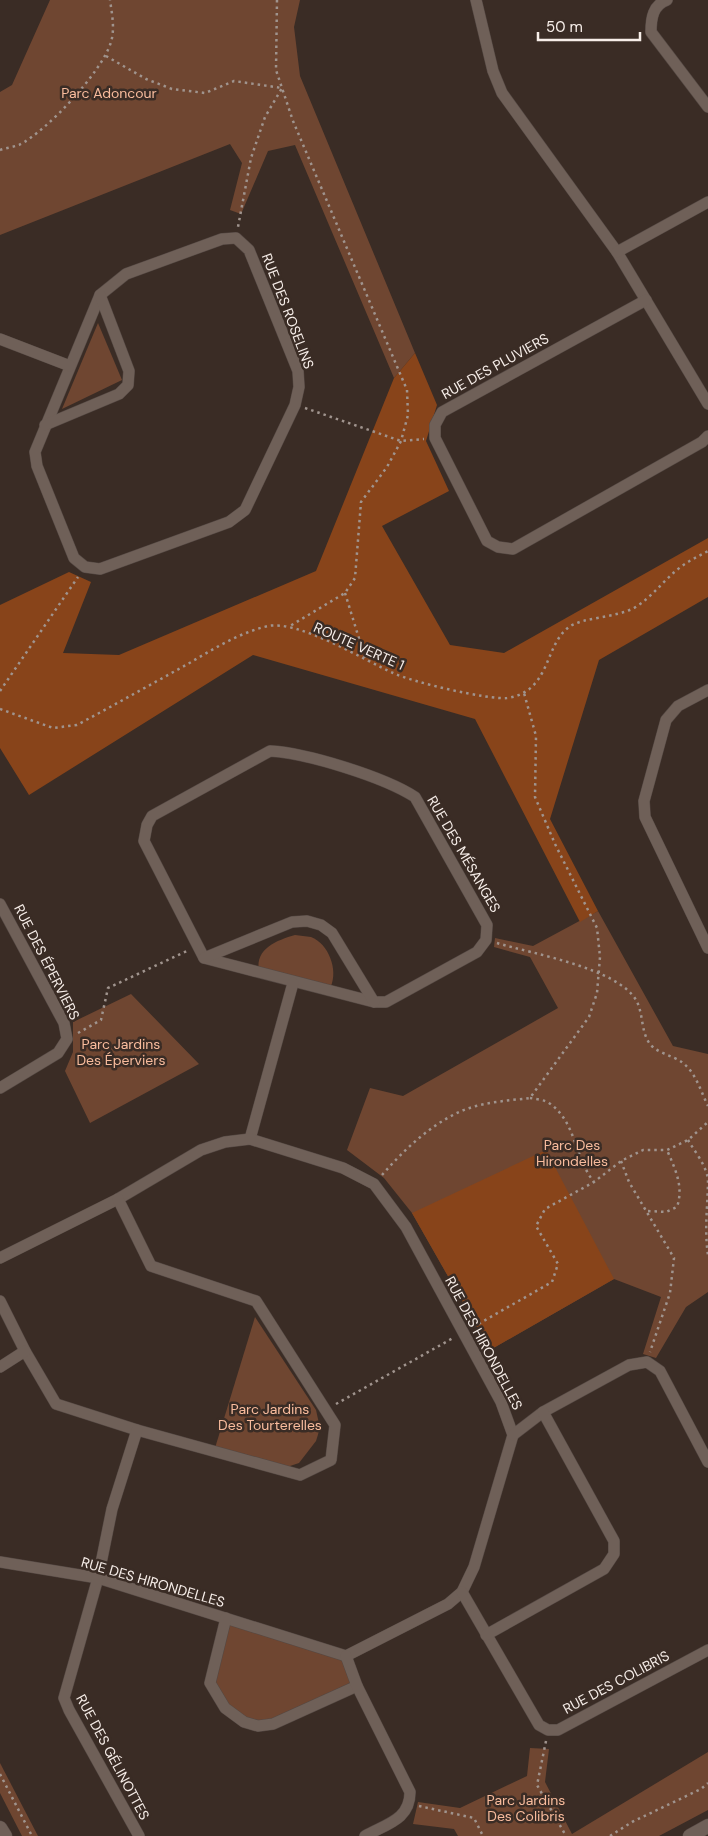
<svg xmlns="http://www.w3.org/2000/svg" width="708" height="1836" viewBox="0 0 708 1836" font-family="'DM Sans',sans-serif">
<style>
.green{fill:#6f4631}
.forest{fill:#88441a}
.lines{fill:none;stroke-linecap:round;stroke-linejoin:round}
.minor-casing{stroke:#544843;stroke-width:12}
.tertiary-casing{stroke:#544843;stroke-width:15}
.path{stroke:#a0948e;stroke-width:2.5;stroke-dasharray:2.5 4;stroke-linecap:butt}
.minor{stroke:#6f6058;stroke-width:11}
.tertiary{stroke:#6f6058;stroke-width:14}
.labels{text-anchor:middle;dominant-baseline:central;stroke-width:5;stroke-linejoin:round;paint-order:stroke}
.park-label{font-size:14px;fill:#f9bc9d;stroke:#3a2c25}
.street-label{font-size:14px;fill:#f7eee9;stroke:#3a2c25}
</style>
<rect width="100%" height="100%" fill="#3a2c25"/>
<g class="green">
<polygon points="50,0 300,0 294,27 300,76 415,353 394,378 295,145 268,151 241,214 230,210 242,163 230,144 0,235 0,92 12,85"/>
<polygon points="98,323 122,380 62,409"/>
<polygon points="598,911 673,1046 708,1054 708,1292 686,1307 656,1358 643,1354 661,1297 614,1279 490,1350 412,1213 384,1178 347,1150 370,1088 403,1096 558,1008 530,957 494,947 495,938 533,946"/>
<path d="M295 935C300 936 306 936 311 937 329 944 338 970 331 986L259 970C255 949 277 940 295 935Z"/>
<polygon points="131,994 199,1064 90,1123 65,1071 73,1052 73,1022"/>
<polygon points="255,1317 316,1410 320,1428 316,1441 299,1463 287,1467 215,1448"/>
<polygon points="226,1618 346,1656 357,1686 273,1724 244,1722 210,1683"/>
<polygon points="530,1748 549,1749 545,1782 572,1834 708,1752 708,1810 659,1836 458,1836 454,1829 413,1824 418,1802 460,1808 527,1776"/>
<polygon points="0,1763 38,1836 22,1836 0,1793"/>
</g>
<g class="forest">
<polygon points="415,353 437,405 426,441 449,491 382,526 450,645 504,653 708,538 708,597 599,660 550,819 598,911 580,922 475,719 253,655 29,795 0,748 0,605 69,572 91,582 63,653 119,655 316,571 394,378"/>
<polygon points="546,1150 614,1279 490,1350 412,1213"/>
</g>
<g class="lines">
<g class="minor-casing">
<g id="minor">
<polyline points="476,0 493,71 502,93 617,252 708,404"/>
<path d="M667 0C653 5 651 18 651 32L708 107"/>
<polygon points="236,238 249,250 298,371 299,387 295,405 245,510 229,522 100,569 85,567 74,558 37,466 35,452 100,295 126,274 222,239"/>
<polyline points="617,252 708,202"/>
<polyline points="646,300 442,412 435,425 435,438 487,541 498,547 513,549 702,442 708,436"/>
<polyline points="0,339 70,366"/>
<polyline points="45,425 119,394 128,385 129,371 100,295"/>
<polyline points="708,690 678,706 666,720 644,801 645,817 708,948"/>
<path d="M270 751C307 753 384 777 415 797L487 925 486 940 477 952 386 1002H374L204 958 144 841 147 825 152 816Z"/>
<polyline points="0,904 64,1023 67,1039 58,1053 0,1088"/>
<polyline points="204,958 292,922 307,921 321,925 332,933 374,1002"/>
<polyline points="250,1139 293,983"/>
<polyline points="0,1258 118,1199 201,1150 225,1142 250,1139 343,1168 374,1184 406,1227 501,1402 513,1435 474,1567 462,1592 448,1604 346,1656 98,1578 0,1562"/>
<polyline points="0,1301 25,1351 56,1404 137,1430 300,1475 331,1460 335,1425 256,1301 151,1266 118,1199"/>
<polyline points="0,1367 25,1351"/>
<polyline points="137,1430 112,1509 98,1578 64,1698 69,1710 139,1836"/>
<polyline points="513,1435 543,1412 629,1365 647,1362 660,1371 708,1462"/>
<polyline points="462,1592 539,1725 548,1730 558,1730 708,1650"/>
<polyline points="226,1618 210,1683 225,1708 244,1722 258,1726 273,1724 357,1686"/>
<polyline points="486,1635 604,1569 614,1554 614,1541 543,1412"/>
<path d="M346 1656 357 1686 410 1792C410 1820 386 1824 365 1836"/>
</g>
</g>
<g class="tertiary-casing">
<g id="tertiary">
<polyline points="0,1828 5,1836"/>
<polyline points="690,1836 708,1826"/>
</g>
</g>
<g class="path">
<polyline points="277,0 276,70 293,121 407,390 408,415 401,441 387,467 361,502 355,578 345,593 290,626"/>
<polyline points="106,56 146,79 172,89 205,93 234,81 282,88 265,117 251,158 238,227"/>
<path d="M0 150C6 148 13 147 19 145 47 131 102 72 111 42 115 29 112 14 110 0"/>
<polyline points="305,408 401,441 424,439"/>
<polyline points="345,593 365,658"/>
<polyline points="0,691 78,577"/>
<path d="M0 709 53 728 77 725C114 705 150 685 186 665 212 650 238 633 268 626 299 620 364 660 393 673 412 682 488 700 507 698 551 692 544 645 569 627 583 617 615 618 634 608 653 597 664 579 682 566 690 560 699 556 708 551"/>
<path d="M497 943C533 954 617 968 636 1000 643 1012 641 1029 648 1041 654 1053 673 1055 683 1063 696 1073 701 1092 708 1106"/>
<polyline points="78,1033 101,1020 108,988 187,951"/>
<path d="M530 1098C536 1099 545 1100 549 1103 576 1121 575 1159 594 1182L621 1161 643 1150H667L688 1140 708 1122"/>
<path d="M688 1140C695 1152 706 1165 708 1179 708 1204 704 1229 708 1255"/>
<polyline points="621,1161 629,1182 674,1258 670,1293 650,1352"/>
<path d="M382 1175C403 1151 427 1128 455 1114 478 1102 506 1101 530 1098L589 1017 597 993 600 957 597 928 555 844 535 797 536 736 524 693"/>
<path d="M648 1211 666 1212 677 1207C684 1186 675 1169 667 1150"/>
<polyline points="473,1327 552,1282 558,1264 536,1226 545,1209 594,1182"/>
<polyline points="336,1404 453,1338"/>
<polyline points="546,1741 537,1785 566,1836"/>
<polyline points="0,1774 32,1836"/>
<polyline points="419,1806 474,1818 483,1836"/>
<polyline points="610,1836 632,1822 701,1789 708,1783"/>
</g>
<use href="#minor" class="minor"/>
<use href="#tertiary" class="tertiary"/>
</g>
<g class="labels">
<g class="park-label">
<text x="109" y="93">Parc Adoncour</text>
<text x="121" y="1044">Parc Jardins<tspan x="121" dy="16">Des Éperviers</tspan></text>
<text x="572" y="1145">Parc Des<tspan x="572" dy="16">Hirondelles</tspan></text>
<text x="270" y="1409">Parc Jardins<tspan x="270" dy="16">Des Tourterelles</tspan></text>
<text x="526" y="1800">Parc Jardins<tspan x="526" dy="16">Des Colibris</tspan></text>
</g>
<g class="street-label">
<text transform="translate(288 311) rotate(69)">RUE DES ROSELINS</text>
<text transform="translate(495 366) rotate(-29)">RUE DES PLUVIERS</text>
<text transform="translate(359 646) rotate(24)">ROUTE VERTE 1</text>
<text transform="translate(464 854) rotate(60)">RUE DES MÉSANGES</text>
<text transform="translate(47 962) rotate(63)">RUE DES ÉPERVIERS</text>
<text transform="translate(484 1343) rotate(62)">RUE DES HIRONDELLES</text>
<text transform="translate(153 1582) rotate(16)">RUE DES HIRONDELLES</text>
<text transform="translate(616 1682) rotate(-28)">RUE DES COLIBRIS</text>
<text transform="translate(113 1757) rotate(62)">RUE DES GÉLINOTTES</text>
</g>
</g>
<path d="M538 32v8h102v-8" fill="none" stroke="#f7eee9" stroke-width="2.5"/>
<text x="546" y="32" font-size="15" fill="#f7eee9" stroke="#3a2c25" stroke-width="4" paint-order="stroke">50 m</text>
</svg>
